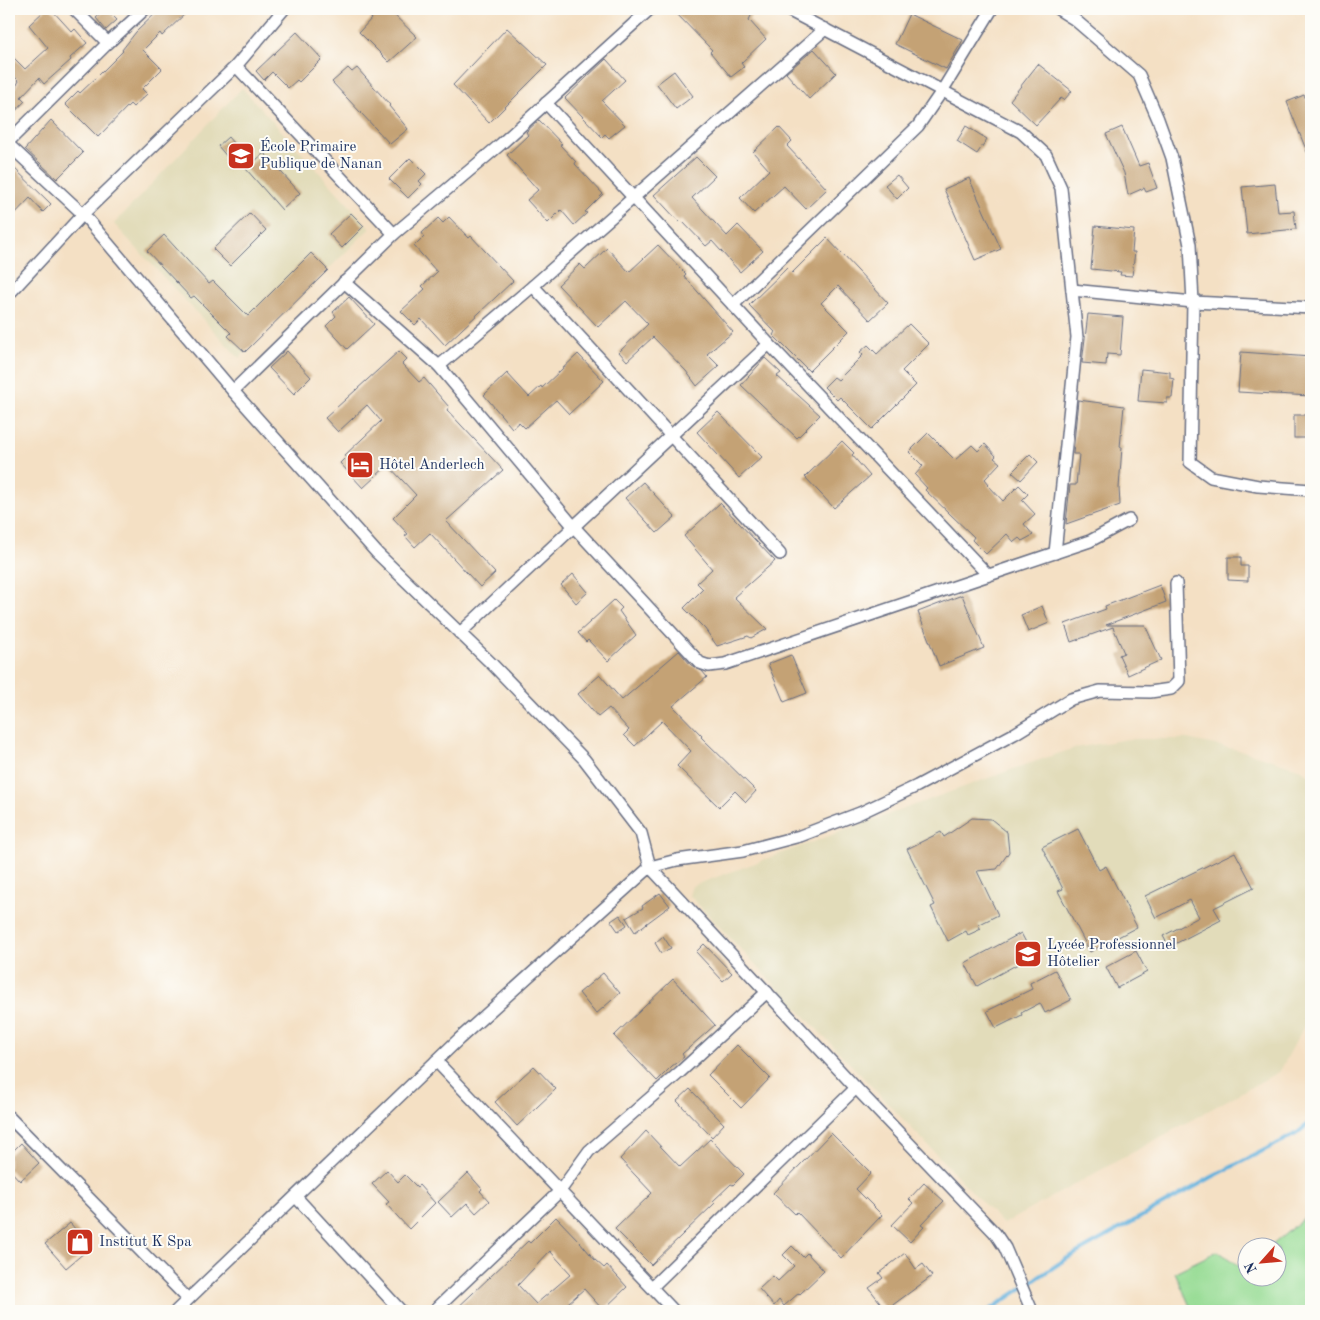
<svg xmlns="http://www.w3.org/2000/svg" width="1320" height="1320" viewBox="0 0 1320 1320" font-family="'Old Standard TT',serif">
<style>
.built{fill:#e2dcba}
.green{fill:#97dc94;stroke:#598679}
.lines{fill:none;stroke-linecap:round;stroke-linejoin:round}
.stream{stroke:#63b1dd;stroke-width:4}
.building{fill:#c4a275;fill-rule:evenodd}
.minor-casing{stroke:#676d82;stroke-width:14}
.minor{stroke:#fff;stroke-width:11}
.labels{text-anchor:middle;dominant-baseline:central;stroke-width:4;stroke-linejoin:round;paint-order:stroke}
.poi-label{font-size:15px;fill:#1b2f5e;stroke:#fdfcf7;text-anchor:start}
</style>
<rect width="100%" height="100%" fill="#fdfcf7"/>
<filter id="ink" filterUnits="userSpaceOnUse"><feTurbulence type="fractalNoise" baseFrequency=".02" numOctaves="2"/><feDisplacementMap in="SourceGraphic" scale="10" xChannelSelector="R" yChannelSelector="G"/><feConvolveMatrix kernelMatrix="1 2 1 2 8 2 1 2 1" color-interpolation-filters="sRGB"/></filter>
<filter id="wash" filterUnits="userSpaceOnUse"><feTurbulence type="fractalNoise" baseFrequency=".0096" numOctaves="4" result="noise"/><feDisplacementMap in="SourceGraphic" scale="20" xChannelSelector="R" yChannelSelector="G"/><feGaussianBlur stdDeviation="1.12" result="paint"/><feColorMatrix in="noise" values="0 0 0 0 0 0 0 0 0 0 0 0 0 0 0 0 0 1.4 0 .05"/><feComposite in="paint" operator="in"/></filter>
<g filter="url(#wash)">
<rect width="100%" height="100%" fill="#f4e0c4"/>
<g class="built">
<polygon points="242,88 370,228 239,358 114,224"/>
<polygon points="1128,739 1187,739 1243,751 1298,768 1311,776 1311,1013 1280,1071 1003,1224 689,895 692,886 1016,768 1075,748"/>
</g>
<polygon class="green" points="1311,1212 1311,1311 1192,1311 1175,1272 1218,1251 1243,1269 1247,1266 1248,1278 1278,1278 1278,1248 1270,1247"/>
<g class="lines">
<polyline class="stream" points="988,1311 1066,1259 1212,1177 1296,1134 1311,1122"/>
</g>
<g id="blocks">
<g class="building">
<polygon points="46,9 51,9 72,32 75,29 87,43 70,58 71,60 44,84 39,78 21,97 25,101 9,118 9,85 14,90 19,81 9,71 9,53 25,69 48,48 29,25"/>
<polygon points="106,9 117,20 106,30 96,18"/>
<polygon points="160,9 190,9 162,36 160,33 143,50 162,69 142,89 147,94 133,107 130,104 98,137 65,104 78,91 80,93 98,76 123,51 122,50 136,32"/>
<polygon points="363,9 388,9 417,37 389,62 359,32 372,18"/>
<polygon points="672,9 754,9 749,20 766,39 741,63 744,67 731,77 710,52 712,50"/>
<polygon points="909,14 963,40 946,69 895,44"/>
<polygon points="507,28 547,65 489,123 453,85"/>
<polygon points="297,32 322,59 299,82 297,80 288,88 272,72 264,80 256,71"/>
<polygon points="814,49 836,73 809,99 786,73"/>
<polygon points="606,59 625,80 602,101 625,125 609,138 605,134 602,137 565,98"/>
<polygon points="1038,64 1072,91 1064,100 1061,98 1036,125 1010,100"/>
<polygon points="348,68 352,72 357,68 390,105 389,106 408,129 390,144 332,82"/>
<polygon points="674,71 693,96 676,109 657,84"/>
<polygon points="1304,95 1307,101 1311,100 1311,162 1287,102"/>
<polygon points="51,120 83,153 57,179 25,149"/>
<polygon points="539,120 562,144 560,145 576,162 575,164 603,194 585,212 587,213 574,225 561,210 548,223 527,200 538,190 507,155 528,135 526,132"/>
<polygon points="966,126 987,139 977,154 957,141"/>
<polygon points="779,127 792,141 787,146 827,189 806,209 784,186 754,213 740,198 769,170 753,152"/>
<polygon points="1122,127 1139,166 1148,163 1157,188 1146,192 1144,188 1128,195 1124,173 1106,134"/>
<polygon points="228,137 244,156 234,165 218,146"/>
<polygon points="264,153 300,193 282,210 246,169"/>
<polygon points="696,157 715,176 692,198 727,236 738,225 763,251 740,272 712,241 706,246 681,220 679,222 654,195"/>
<polygon points="410,158 426,174 419,181 422,184 408,198 389,179"/>
<polygon points="9,163 51,204 43,212 30,198 9,220"/>
<polygon points="897,175 908,188 897,199 885,185"/>
<polygon points="969,178 1001,249 975,260 944,189"/>
<polygon points="1275,184 1278,212 1294,211 1296,229 1247,234 1242,187"/>
<polygon points="250,213 266,230 230,266 213,249"/>
<polygon points="351,213 364,226 342,248 329,234"/>
<polygon points="449,217 469,238 471,236 513,281 445,345 421,319 415,325 401,311 425,289 422,286 437,272 414,246 424,236 422,233 438,218 443,223"/>
<polygon points="1095,226 1134,230 1132,252 1135,252 1132,276 1120,275 1121,272 1091,269"/>
<polygon points="164,235 209,284 213,281 248,316 311,253 328,270 245,352 228,336 231,333 194,296 191,298 147,251"/>
<polygon points="827,238 888,303 870,320 838,286 821,303 849,331 809,371 773,335 775,332 749,305 787,268 792,273"/>
<polygon points="658,245 686,274 684,276 733,332 707,354 719,366 697,386 686,371 653,337 627,361 619,352 648,324 626,301 598,327 558,285 580,264 585,269 607,248 629,272"/>
<polygon points="349,297 374,324 347,349 326,326 336,316 333,312"/>
<polygon points="1088,314 1123,317 1120,355 1107,354 1106,365 1082,363"/>
<polygon points="909,324 929,344 902,371 916,385 872,429 840,397 837,400 824,387 834,377 838,380 863,355 860,352 868,345 877,354"/>
<polygon points="287,351 311,377 294,394 269,368"/>
<polygon points="399,351 407,359 402,364 419,382 424,378 449,407 447,410 503,470 446,521 495,573 480,587 430,533 415,547 405,536 408,534 393,518 416,495 388,465 363,488 340,463 346,457 344,456 381,421 367,405 338,432 325,418"/>
<polygon points="1241,352 1311,357 1311,396 1238,392"/>
<polygon points="578,354 604,381 569,414 556,400 525,428 519,422 512,428 484,395 507,373 529,397 541,386 542,388"/>
<polygon points="765,358 781,373 777,376 820,415 797,438 741,385"/>
<polygon points="1141,369 1170,372 1170,378 1174,379 1172,398 1167,398 1167,403 1138,401"/>
<polygon points="1078,400 1124,406 1120,447 1122,447 1119,488 1120,505 1066,524 1070,485 1076,485 1079,454 1073,454"/>
<polygon points="718,412 762,457 739,478 697,432"/>
<rect x="1294" y="415" width="17" height="23"/>
<polygon points="928,433 955,460 972,445 978,451 985,444 996,456 994,458 1000,463 985,479 989,484 988,485 1003,501 1019,485 1028,494 1022,500 1035,514 1024,524 1033,535 1022,541 1019,538 1014,542 1007,534 986,554 972,540 974,537 925,490 927,488 915,475 923,466 909,452"/>
<polygon points="842,441 854,453 852,455 870,476 834,508 805,477"/>
<polygon points="1030,454 1038,462 1021,480 1012,472"/>
<polygon points="643,482 675,517 657,533 625,498"/>
<polygon points="720,503 775,561 734,597 767,629 751,638 748,636 717,646 705,629 684,608 703,589 697,583 712,569 684,536"/>
<polygon points="1228,557 1241,557 1241,566 1248,566 1248,581 1228,580"/>
<polygon points="573,574 588,592 576,603 561,585"/>
<polygon points="1160,585 1166,602 1106,625 1145,625 1161,660 1128,675 1119,655 1124,653 1113,627 1071,642 1065,624 1106,609 1105,606"/>
<polygon points="962,595 984,648 939,666 918,612"/>
<polygon points="614,600 622,608 619,611 636,635 608,661 588,640 586,642 578,633"/>
<polygon points="1042,606 1049,623 1028,632 1021,615"/>
<polygon points="679,651 691,665 702,671 707,677 673,706 702,736 701,737 756,791 746,802 735,791 719,807 677,766 691,751 662,721 635,746 624,735 629,730 609,708 598,717 578,694 600,675 622,700"/>
<polygon points="791,655 807,693 784,702 768,664"/>
<polygon points="972,818 991,819 1007,832 1009,852 997,869 977,871 998,915 978,925 981,929 968,935 966,931 948,941 931,907 935,905 907,849 941,832 944,837"/>
<polygon points="1078,829 1099,870 1106,866 1137,927 1090,952 1058,891 1063,889 1042,847"/>
<polygon points="1235,852 1254,888 1214,908 1221,920 1169,947 1163,936 1199,917 1190,900 1156,918 1145,896"/>
<polygon points="660,893 670,906 635,932 626,918 643,908 642,906"/>
<polygon points="620,915 627,925 618,931 611,921"/>
<polygon points="1021,933 1032,954 1028,956 1029,958 977,986 965,963"/>
<polygon points="663,936 671,948 661,953 655,943"/>
<polygon points="704,944 732,973 723,981 696,952"/>
<polygon points="1136,951 1147,972 1117,988 1106,967"/>
<polygon points="1055,970 1071,1000 1045,1013 1040,1003 1021,1013 1022,1015 996,1028 987,1011 1032,989 1030,983"/>
<polygon points="603,973 620,993 596,1014 579,993"/>
<polygon points="673,979 715,1025 682,1054 684,1057 672,1066 657,1081 614,1036"/>
<polygon points="737,1045 770,1078 741,1108 708,1075"/>
<polygon points="534,1066 556,1089 517,1126 495,1102"/>
<polygon points="690,1089 724,1124 712,1137 677,1101"/>
<polygon points="646,1131 680,1167 710,1139 744,1174 733,1185 731,1184 713,1201 715,1203 651,1265 615,1229 652,1193 620,1159"/>
<polygon points="831,1133 871,1173 856,1189 882,1215 841,1258 797,1212 795,1214 773,1193"/>
<polygon points="21,1143 39,1163 20,1181 9,1169 9,1155"/>
<polygon points="387,1170 398,1182 405,1175 417,1187 419,1185 435,1203 409,1229 386,1204 389,1202 372,1184"/>
<polygon points="468,1173 482,1189 480,1191 489,1201 476,1213 467,1203 452,1217 438,1202"/>
<polygon points="924,1183 944,1201 921,1225 924,1227 910,1242 892,1225 913,1203 909,1199"/>
<path d="M556 1217 580 1242 595 1260 604 1268 607 1265 627 1287 603 1310 584 1289 568 1303 576 1311H454L528 1241 530 1243ZM550 1251 571 1274 536 1304 518 1285Z"/>
<polygon points="70,1223 91,1247 66,1268 45,1244"/>
<polygon points="792,1246 803,1257 807,1253 824,1271 800,1294 799,1293 784,1306 779,1300 774,1306 759,1289 773,1276 778,1281 794,1266 783,1255"/>
<polygon points="905,1253 916,1269 923,1264 932,1276 886,1310 869,1288 883,1278 879,1273"/>
</g>
</g>
</g>
<g filter="url(#ink)">
<use href="#blocks" fill-opacity="0" stroke="#676d82" stroke-width="1"/>
<g class="lines">
<g class="minor-casing">
<g id="minor">
<polyline points="74,9 108,43"/>
<polyline points="786,9 1021,132 1046,155 1061,188 1077,337 1055,553"/>
<polyline points="1058,9 1074,19 1139,75 1158,119 1172,158 1190,245 1193,302 1190,462 1211,477 1258,486 1311,490"/>
<polyline points="236,66 394,234"/>
<polyline points="546,103 769,344 988,575"/>
<polyline points="9,141 108,43 145,9"/>
<polyline points="9,145 83,214 233,391 377,553 493,665 584,759 641,833 650,867 856,1088 995,1233 1005,1248 1032,1311"/>
<polyline points="344,282 439,366 574,527 700,663 709,666 725,664 1090,541 1129,520"/>
<polyline points="533,286 780,554"/>
<polyline points="1072,290 1193,302 1311,308"/>
<polyline points="9,294 83,214 236,66 284,9"/>
<polyline points="733,305 918,126 942,91 992,9"/>
<polyline points="439,366 533,286 825,29"/>
<polyline points="233,391 394,234 501,144 650,9"/>
<polyline points="460,633 769,344"/>
<polyline points="436,1061 674,1311"/>
<polyline points="9,1117 188,1299"/>
<polyline points="296,1197 401,1311"/>
<polyline points="652,1287 856,1088"/>
<polyline points="176,1311 459,1039 650,867 677,860 743,851 800,836 860,813 917,786 1014,734 1071,699 1100,691 1150,692 1171,689 1179,681 1176,583"/>
<polyline points="434,1311 560,1191 589,1151 679,1073 767,992"/>
</g>
</g>
<use href="#minor" class="minor"/>
</g>
</g>
<defs>
<g id="school-square" transform="scale(1.4375)"><rect x="-9" y="-9" width="18" height="18" rx="4" fill="#c8321e" stroke="#fdfcf7"/><path d="M0-5L7-2L0 1L-7-2ZM-4 1L0 2.5L4 1V4Q0 6-4 4Z" fill="#fff"/></g>
<g id="hotel-square" transform="scale(1.4375)"><rect x="-9" y="-9" width="18" height="18" rx="4" fill="#c8321e" stroke="#fdfcf7"/><path d="M-6-4.5h1.5V1H6V5H4.5V3h-9V5H-6ZM-4 0a1.8 1.8 0 1 1 3.6 0ZM.5 0V-2.5h3Q6-2.5 6 0Z" fill="#fff"/></g>
<g id="shop-square" transform="scale(1.4375)"><rect x="-9" y="-9" width="18" height="18" rx="4" fill="#c8321e" stroke="#fdfcf7"/><path d="M-5-2.5h2.3a2.7 3.5 0 0 1 5.4 0H5L5.5 6h-11ZM-1.5-2.5h3a1.5 2.3 0 0 0-3 0Z" fill="#fff"/></g>
</defs>
<g fill-rule="evenodd">
<use href="#school-square" x="241" y="156"/>
<use href="#hotel-square" x="360" y="465"/>
<use href="#school-square" x="1028" y="954"/>
<use href="#shop-square" x="80" y="1242"/>
</g>
<g class="labels">
<g class="poi-label">
<text x="260" y="147">École Primaire<tspan x="260" dy="17">Publique de Nanan</tspan></text>
<text x="379" y="465">Hôtel Anderlech</text>
<text x="1047" y="945">Lycée Professionnel<tspan x="1047" dy="17">Hôtelier</tspan></text>
<text x="99" y="1242">Institut K Spa</text>
</g>
</g>
<rect width="1320" height="1320" fill="none" stroke="#fdfcf7" stroke-width="30"/>
<g transform="translate(1262 1262) rotate(243)"><circle r="24" fill="#fdfcf7" stroke="#a3aaba"/>
<path d="M0-4L9 19L0 12L-9 19Z" fill="#c8321e"/>
<text y="-8" font-size="14" font-weight="bold" text-anchor="middle" fill="#1b2f5e">N</text>
</g>
</svg>
